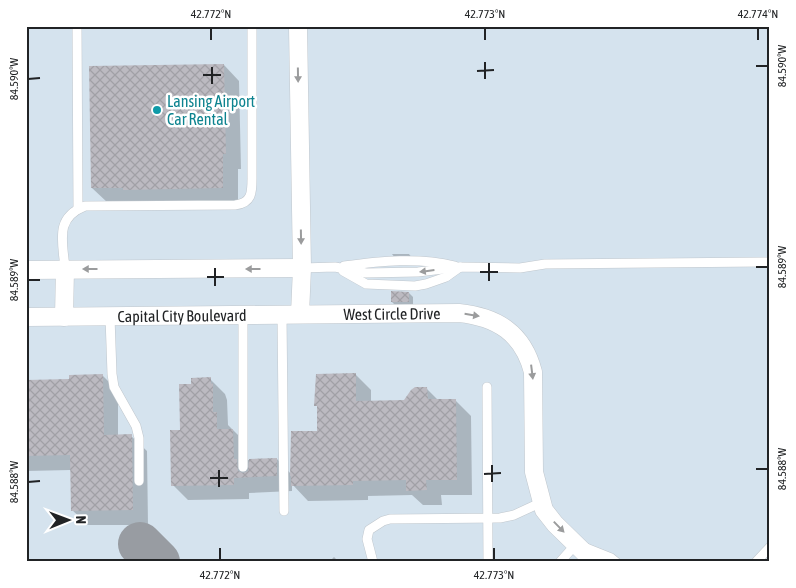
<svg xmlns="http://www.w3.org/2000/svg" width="796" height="588" viewBox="0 0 796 588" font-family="'Asap Condensed',sans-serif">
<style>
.built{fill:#d5e3ee}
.shadow{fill:#0003}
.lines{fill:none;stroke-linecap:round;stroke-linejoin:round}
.taxiway{stroke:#989ca2;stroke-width:44}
.building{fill:url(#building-cross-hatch)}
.lane-casing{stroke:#c0c7cd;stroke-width:10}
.street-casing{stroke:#c0c7cd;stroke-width:19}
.lane{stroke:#fff;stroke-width:9}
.street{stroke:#fff;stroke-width:18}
.oneway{fill:#9b9c9d}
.ticks{fill:none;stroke:#212325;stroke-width:2}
.culture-dot{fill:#0f9aa8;stroke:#fff;stroke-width:2}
.labels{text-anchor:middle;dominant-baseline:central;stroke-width:5;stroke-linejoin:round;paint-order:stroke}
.culture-label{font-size:16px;fill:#0d838f;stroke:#fff;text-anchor:start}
.street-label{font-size:16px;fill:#212325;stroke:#fff}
.neatline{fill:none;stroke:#212325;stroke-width:2}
.ticks-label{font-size:12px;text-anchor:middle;fill:#212325}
</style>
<defs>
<pattern id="building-cross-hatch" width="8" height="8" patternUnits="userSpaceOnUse" patternTransform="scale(1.25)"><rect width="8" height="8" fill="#bcbac1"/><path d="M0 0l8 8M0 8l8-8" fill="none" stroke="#a1a0a6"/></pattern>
</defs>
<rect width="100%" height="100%" fill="#e9f0f7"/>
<rect class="built" x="26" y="26" width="744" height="536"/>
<g class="shadow">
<polygon points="224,65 239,81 241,169 238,169 238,203 108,203 92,188"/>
<polygon points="392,254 409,254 412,258 395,258"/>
<polygon points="409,293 413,297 413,305 395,305 392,302"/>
<polygon points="355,374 371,390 371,402 405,402 427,389 439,401 455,400 471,416 472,495 441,495 442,505 423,505 412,495 368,496 368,500 308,501 292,484 292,491 249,493 249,499 188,500 173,485 181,431 192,385 210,379 225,394 227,400 228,425 248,445 248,460 277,459 291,474 318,432 318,407 316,405"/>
<polygon points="102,375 118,391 118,436 131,436 147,451 148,525 88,525 72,510 71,470 26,471 26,381 70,380"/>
<polygon points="334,557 339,562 329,562"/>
</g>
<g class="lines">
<polyline class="taxiway" points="140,544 158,562"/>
</g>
<g class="building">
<polygon points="224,64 226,154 223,154 223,188 123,190 123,188 91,188 89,66"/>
<polygon points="391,291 409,292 409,302 391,302"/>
<polygon points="356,373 356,401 404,400 411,390 415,387 427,387 428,399 456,399 457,480 426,480 427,490 406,491 406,480 353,481 353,485 291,486 291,476 290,476 291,431 317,431 317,406 314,406 316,374"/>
<polygon points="103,374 104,435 132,434 132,436 133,510 71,511 70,455 26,456 26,380 69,379 69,375"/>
<polygon points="211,377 211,384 213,383 213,412 217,412 217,429 233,429 234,459 237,459 238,471 243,473 248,471 249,459 277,458 277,476 234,478 234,485 171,486 170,430 180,430 179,384 191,384 191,378"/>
</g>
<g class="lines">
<g class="lane-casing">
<g id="lane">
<polyline points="77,26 78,209"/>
<path d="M344 266C381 261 418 257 455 266"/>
<polyline points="302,268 335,267 366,273 418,272 460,267 520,268 545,264 770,262"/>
<path d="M65 269C63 242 54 218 85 206L235 205C253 203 252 191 252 176V26"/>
<polyline points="343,271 366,284 415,286 426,284 446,277 460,267"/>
<polyline points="243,315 243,467"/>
<polyline points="282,315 284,511"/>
<polyline points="110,317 112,374 114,387 136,426 139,438 139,481"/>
<polyline points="487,387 488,562"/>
<polyline points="373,562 367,539 369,530 383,521 390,519 500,518 514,515 542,502"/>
<polyline points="560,562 576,544 611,558 616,562"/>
<polyline points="756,562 770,547"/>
</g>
</g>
<g class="street-casing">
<g id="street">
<polyline points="298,26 302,268 300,314"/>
<polyline points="26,270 302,268"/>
<path id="s1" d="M26 317 459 313C497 317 523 333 533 372L534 472 544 510 555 524 594 562"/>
<polyline points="64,317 65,269"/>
</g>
</g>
<use href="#lane" class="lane"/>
<use href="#street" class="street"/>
</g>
<defs><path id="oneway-solid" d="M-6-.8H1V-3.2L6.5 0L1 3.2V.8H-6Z" transform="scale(1.25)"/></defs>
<g class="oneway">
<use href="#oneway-solid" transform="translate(298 75) rotate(89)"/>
<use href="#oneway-solid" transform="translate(301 237) rotate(89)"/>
<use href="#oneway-solid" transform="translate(90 269) rotate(180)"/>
<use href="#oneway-solid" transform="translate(253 269) rotate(180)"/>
<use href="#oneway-solid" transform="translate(427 271) rotate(173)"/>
<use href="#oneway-solid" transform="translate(472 315) rotate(9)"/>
<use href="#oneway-solid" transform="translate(532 372) rotate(83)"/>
<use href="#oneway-solid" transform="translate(559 527) rotate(46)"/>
</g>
<path class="ticks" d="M211 28V40M485 28V40M758 28V40M485 62V79M756 66H768M212 67V84M477 71 494 70M203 75H221M28 79 40 78M489 263V281M756 267H768M215 268V286M480 272H498M207 277H224M28 280H40M492 465V482M756 469H768M219 470V487M484 474 501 473M210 478H228M28 482 40 481M220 548V560M494 548V560"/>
<circle class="culture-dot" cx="157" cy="110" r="5"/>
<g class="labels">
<g class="culture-label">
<text x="167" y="101">Lansing Airport<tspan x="167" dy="18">Car Rental</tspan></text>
</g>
<g class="street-label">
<text stroke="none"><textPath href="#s1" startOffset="366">West Circle Drive</textPath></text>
<text stroke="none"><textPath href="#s1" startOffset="156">Capital City Boulevard</textPath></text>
</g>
</g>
<rect width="796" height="588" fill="none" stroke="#ffffff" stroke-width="55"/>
<g transform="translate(68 520) rotate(89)" stroke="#ffffff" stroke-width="4" paint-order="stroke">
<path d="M0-4L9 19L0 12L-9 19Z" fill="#212325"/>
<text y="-8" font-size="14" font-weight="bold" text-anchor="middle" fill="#212325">N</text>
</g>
<rect x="28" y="28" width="740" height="532" class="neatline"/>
<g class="ticks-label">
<text x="211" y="18">42.772°N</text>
<text x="485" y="18">42.773°N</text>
<text x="758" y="18">42.774°N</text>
<text transform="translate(782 66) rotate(-90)" y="4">84.590°W</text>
<text transform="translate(14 79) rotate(-90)" y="4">84.590°W</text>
<text transform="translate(782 267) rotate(-90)" y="4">84.589°W</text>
<text transform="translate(14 280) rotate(-90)" y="4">84.589°W</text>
<text transform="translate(782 469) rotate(-90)" y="4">84.588°W</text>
<text transform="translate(14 482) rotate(-90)" y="4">84.588°W</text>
<text x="220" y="579">42.772°N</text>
<text x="494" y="579">42.773°N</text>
</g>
</svg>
